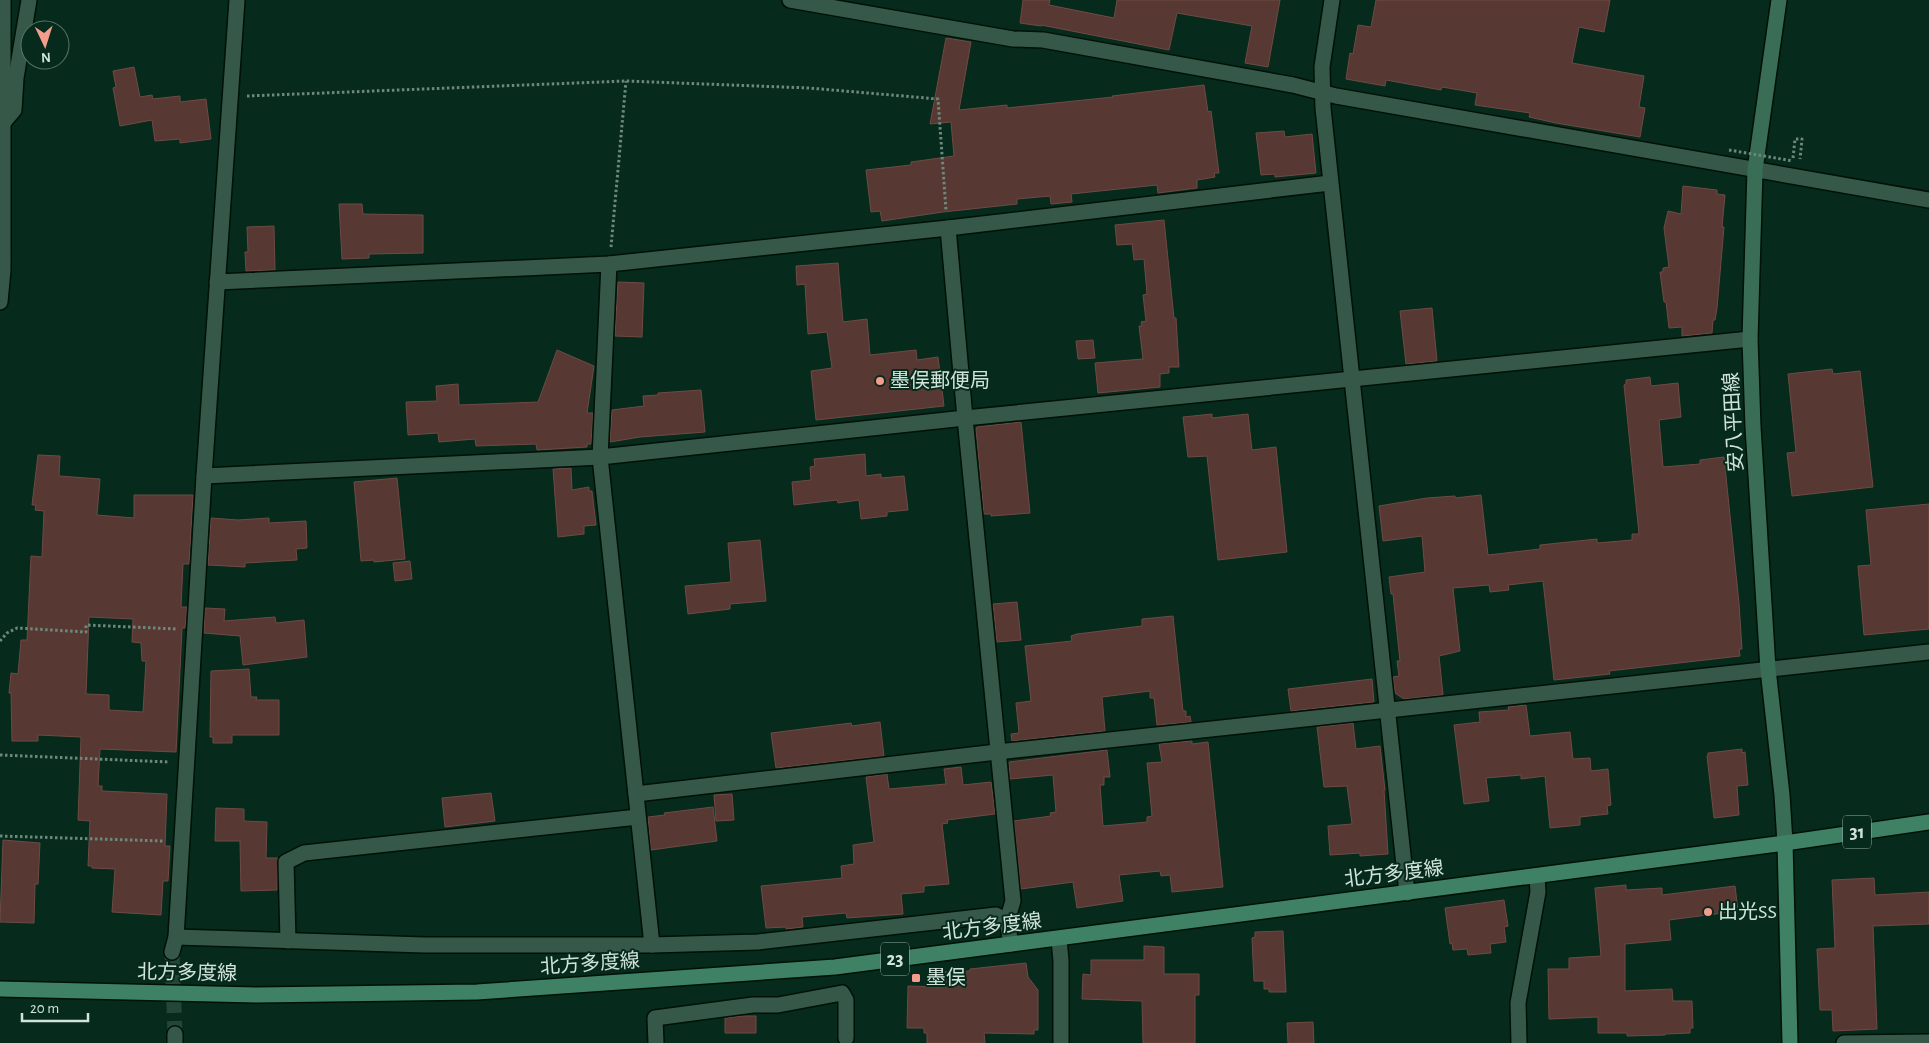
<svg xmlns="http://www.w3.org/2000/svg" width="1929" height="1043" viewBox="0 0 1929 1043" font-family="'Alegreya Sans','Noto Sans JP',sans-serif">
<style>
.building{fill:#583832;stroke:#6d4b44;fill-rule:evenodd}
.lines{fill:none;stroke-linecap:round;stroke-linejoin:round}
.street-tunnel{stroke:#244638;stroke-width:15;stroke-dasharray:15 8;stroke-linecap:butt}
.street-casing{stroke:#001107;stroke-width:18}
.secondary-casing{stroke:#001107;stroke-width:18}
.primary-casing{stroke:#001107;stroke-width:18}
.path{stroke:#6d887c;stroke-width:3;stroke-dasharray:2.5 2.5;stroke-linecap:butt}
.street{stroke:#365848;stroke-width:15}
.secondary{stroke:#3a6d56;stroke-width:15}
.primary{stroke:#3e8165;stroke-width:15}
.path-bridge{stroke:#6d887c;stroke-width:3;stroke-dasharray:2.5 2.5;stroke-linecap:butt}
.poi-dot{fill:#f49d8d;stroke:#062a1c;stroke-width:2}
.labels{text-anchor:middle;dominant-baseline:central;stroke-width:4;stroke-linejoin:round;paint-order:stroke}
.shield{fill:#062a1c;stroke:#94aca1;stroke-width:1}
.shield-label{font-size:19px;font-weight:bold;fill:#d1e4da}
.poi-label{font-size:20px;fill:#d1e4da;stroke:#062a1c;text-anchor:start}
.street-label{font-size:20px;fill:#d1e4da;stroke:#062a1c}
</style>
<rect width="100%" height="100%" fill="#062a1c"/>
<g class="building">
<polygon points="1023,0 1050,0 1049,5 1114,18 1117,0 1280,0 1268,67 1245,63 1252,26 1177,13 1169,50 1041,25 1041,26 1020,23"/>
<polygon points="1376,0 1610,0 1604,32 1579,27 1572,63 1644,76 1639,107 1645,108 1640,137 1556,123 1529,117 1530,113 1475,105 1477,93 1442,87 1441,90 1386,80 1385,86 1346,79 1350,53 1353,54 1358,25 1371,27"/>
<polygon points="946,38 971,42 959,110 1007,105 1007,108 1113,97 1112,96 1204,85 1208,112 1211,111 1219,173 1214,173 1215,177 1197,180 1197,188 1158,193 1157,185 1071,194 1072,202 1051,204 1050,196 1017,199 1017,204 943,212 882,221 880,211 871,212 866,170 911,165 911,162 954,156 951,122 930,124"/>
<polygon points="134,67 140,97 152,95 153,99 180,96 180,102 206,99 211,139 180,143 180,139 155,141 152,120 120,126 113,88 116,87 113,71"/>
<polygon points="1284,131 1285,137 1312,134 1316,173 1275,177 1275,174 1261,175 1256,133"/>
<polygon points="1683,186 1717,190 1717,194 1725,195 1722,227 1724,227 1717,308 1715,320 1713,320 1712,333 1682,336 1682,327 1669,328 1666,302 1664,302 1660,272 1663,272 1663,268 1669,267 1664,228 1668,211 1681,214"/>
<polygon points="339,204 362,204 363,214 423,215 423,253 369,254 369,258 342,259"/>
<polygon points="1164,220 1174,318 1176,318 1179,367 1169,367 1169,373 1160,374 1160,387 1098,393 1095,363 1143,359 1139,326 1142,326 1141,322 1146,321 1143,295 1147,294 1144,259 1134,260 1132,244 1117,245 1115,225"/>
<polygon points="274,226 275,270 246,271 245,252 248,252 247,227"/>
<polygon points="838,263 843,322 867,319 870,355 916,350 917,360 938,357 944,406 816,420 811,371 832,368 827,332 808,334 805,284 797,285 796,266"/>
<polygon points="618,282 644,283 642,337 615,336"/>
<polygon points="1432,308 1437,361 1406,364 1400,311"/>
<polygon points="1093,340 1095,358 1078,359 1076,341"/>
<polygon points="557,350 594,366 587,413 593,413 591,444 587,444 587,447 537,450 536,444 476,446 475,439 439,442 438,433 408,435 406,402 437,401 436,386 458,384 459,405 538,402"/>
<polygon points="1832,369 1833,374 1860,371 1873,487 1792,496 1787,453 1796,452 1788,374"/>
<polygon points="1650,377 1651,386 1678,383 1681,417 1659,420 1663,467 1700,464 1700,460 1724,457 1739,603 1742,649 1739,649 1740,656 1609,671 1610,674 1554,680 1543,581 1508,585 1509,590 1490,592 1489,585 1453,588 1460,651 1439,656 1443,695 1404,699 1395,693 1393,677 1399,676 1397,661 1400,661 1393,594 1391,594 1389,577 1425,572 1422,536 1383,541 1379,506 1427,498 1455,496 1455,498 1481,495 1488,555 1540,549 1540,545 1597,539 1597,543 1632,540 1632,534 1639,534 1624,385 1626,384 1626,380"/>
<polygon points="701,390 705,432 640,437 610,442 612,410 644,406 643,396 658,395 658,393"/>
<polygon points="1212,414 1212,418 1248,414 1252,450 1276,447 1287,552 1218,560 1207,456 1188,457 1183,417"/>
<polygon points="1021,422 1030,513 991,516 991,514 984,514 976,429 977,427"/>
<polygon points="865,454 866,476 881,474 881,478 904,476 908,510 887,512 887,516 861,519 859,500 838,503 837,500 794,505 792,482 811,480 810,467 815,466 814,459"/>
<path d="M38 455 60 456 59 476 100 479 97 515 134 518V495H193L189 564H183L181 607H187L185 628H182L176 752 100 749 98 786H102V791L167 794 165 846H170L168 881H163L161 915 112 912 115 869 92 868V866H88L90 821 78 820 81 737 38 735V741H12L11 693H9L11 673 18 674 21 640H27L31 556 42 557 44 511 35 510 36 505H32ZM89 617 133 619 132 642 141 643 142 661H146L143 712 109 710V695L86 694Z"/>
<polygon points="571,468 572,490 589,487 589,491 592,491 596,525 584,526 584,534 558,537 553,469"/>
<polygon points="397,478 405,559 374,562 374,560 361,561 354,482"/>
<polygon points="1929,504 1929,629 1864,635 1858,566 1871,565 1866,510"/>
<polygon points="211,518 238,520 269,518 269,523 306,521 307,548 296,549 297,560 245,563 245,567 208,565"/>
<polygon points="760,540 766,601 730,604 730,609 688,614 685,586 731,582 728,543"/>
<polygon points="410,561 412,579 395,581 393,563"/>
<polygon points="1017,602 1021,640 997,642 993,604"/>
<polygon points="205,608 225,609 224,621 275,617 276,623 304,620 307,657 243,665 240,636 204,633"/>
<polygon points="1173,616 1183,711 1186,711 1186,717 1190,716 1191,722 1157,725 1154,698 1150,698 1150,691 1102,697 1105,731 1012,741 1011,734 1019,733 1016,703 1031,701 1025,646 1072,641 1071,636 1077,634 1142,626 1142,619"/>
<polygon points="249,669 251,697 257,697 256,700 279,700 279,735 232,735 232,743 213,743 213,737 210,737 211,671"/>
<polygon points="1372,679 1374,702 1291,711 1288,689"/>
<polygon points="1526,705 1530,736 1570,732 1573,759 1590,758 1591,771 1608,769 1611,805 1607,806 1608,814 1580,817 1580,825 1550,828 1545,776 1521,779 1521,775 1486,778 1489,801 1464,804 1454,725 1480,722 1479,712 1509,710 1508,707"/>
<polygon points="880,722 884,756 776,768 771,733 851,723 852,726"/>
<polygon points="1353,723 1356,749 1380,746 1385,790 1384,790 1388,854 1360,856 1360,853 1330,855 1328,826 1352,824 1347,786 1324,787 1317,727"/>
<polygon points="1192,741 1192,744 1208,742 1223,887 1172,892 1170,875 1161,876 1160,871 1119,875 1123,901 1077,908 1073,882 1021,889 1014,821 1051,816 1050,813 1056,812 1053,775 1010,779 1009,762 1107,750 1110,777 1104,777 1104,785 1100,785 1103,826 1147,822 1147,817 1152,816 1147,763 1162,762 1159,744"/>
<polygon points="1742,749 1742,753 1745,752 1748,785 1737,786 1739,815 1714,818 1707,756 1708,755 1708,753"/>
<polygon points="961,767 963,785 991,782 995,814 947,820 948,823 942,824 949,884 924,886 924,892 901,894 903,914 847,918 846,913 802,917 803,927 786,929 786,927 766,928 761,886 842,878 841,866 854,864 853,845 874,842 866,777 887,774 889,789 946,784 944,769"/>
<polygon points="491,793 495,821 445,827 442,798"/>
<polygon points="732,794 734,820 716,821 714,795"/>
<polygon points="713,807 717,841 651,850 648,817 665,815 664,813"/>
<polygon points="216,808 244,809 244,821 267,822 266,858 278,858 277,890 241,891 240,841 215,841"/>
<polygon points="3,840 40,843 38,884 35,884 34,923 0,922"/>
<polygon points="1874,878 1875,895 1929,892 1929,924 1873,926 1877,1029 1833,1031 1832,1010 1820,1010 1817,949 1835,948 1832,880"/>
<polygon points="1626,885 1626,890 1662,888 1662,895 1735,886 1738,911 1669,920 1671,940 1625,944 1625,991 1672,989 1673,1001 1692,1001 1693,1028 1690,1028 1690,1033 1665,1034 1665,1035 1627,1036 1627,1033 1598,1033 1598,1017 1549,1019 1548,969 1569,969 1569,958 1601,956 1595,888"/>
<polygon points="1504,900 1508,926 1504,927 1506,942 1490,944 1491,953 1468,955 1467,949 1453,950 1452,943 1450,944 1445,908"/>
<polygon points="1283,931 1286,992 1269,992 1269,989 1264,989 1264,981 1254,981 1252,938 1255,937 1255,932"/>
<polygon points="1144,946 1164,947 1164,974 1199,974 1199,995 1195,995 1195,1043 1143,1043 1142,1001 1082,999 1083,974 1091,975 1091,960 1144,960"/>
<polygon points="1026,963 1028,977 1038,990 1038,1030 1034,1030 1034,1034 984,1033 985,1043 927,1043 927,1033 924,1033 924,1028 907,1028 908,986 939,987 939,972 970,971 970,969"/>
<polygon points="742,1016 756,1016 756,1033 725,1033 725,1018"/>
<polygon points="1313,1022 1314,1043 1288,1043 1287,1023"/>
</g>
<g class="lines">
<polyline class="street-tunnel" points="172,952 175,1034"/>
<g class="street-casing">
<g id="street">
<polyline points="790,0 1013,39 1043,40 1293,85 1336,96 1929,200"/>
<polyline points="1332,0 1322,67 1323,108 1407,893"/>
<polyline points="3,123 14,110 16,78 29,0"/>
<polyline points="948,228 965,418 1013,901 1007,921 1011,944"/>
<polyline points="609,264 600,457 652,945"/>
<polyline points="217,282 609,264 948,228 1330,183"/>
<polyline points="0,302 3,270 3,0"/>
<polyline points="204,476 600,457 965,418 1750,339"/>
<polyline points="636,794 997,752 1929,652"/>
<polyline points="176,937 424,945 652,945 758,942 996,915 1007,921"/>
<polyline points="1059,939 1061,961 1061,1043"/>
<polyline points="288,941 286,862 304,853 638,817"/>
<polyline points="172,952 176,937 204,476 237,0"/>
<polyline points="175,1043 175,1034"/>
<polyline points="656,1043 655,1018 753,1005 778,1005 842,993 846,1000 846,1038"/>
<polyline points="1519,1043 1518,1003 1538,892 1537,876"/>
<polyline points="1844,1043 1929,1042"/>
</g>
</g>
<g class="secondary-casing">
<polyline id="secondary" points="1779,0 1755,170 1750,339 1753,427 1768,669 1782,795 1785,843"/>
</g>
<g class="primary-casing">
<g id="primary">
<polyline points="1785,843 1790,1043"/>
<polyline points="0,989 257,995 477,992 835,967 1785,843 1929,822"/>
</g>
</g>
<g class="path">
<polyline points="247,96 626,81 809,88 938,99 946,210"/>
<polyline points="1793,158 1795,139 1802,139 1800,159"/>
<polyline points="611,247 626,81"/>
<polyline points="0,641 7,633 17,628 86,632 86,625 177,629"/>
<polyline points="0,755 169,762"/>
<polyline points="0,836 164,841"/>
</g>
<use href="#street" class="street"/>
<use href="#secondary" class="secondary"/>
<use href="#primary" class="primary"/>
<polyline class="path-bridge" points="1729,150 1793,161"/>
</g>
<g class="poi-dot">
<circle cx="880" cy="381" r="5"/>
<circle cx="1708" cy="912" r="5"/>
<rect x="911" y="973" width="10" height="10" rx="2.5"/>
</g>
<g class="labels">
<g class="shield">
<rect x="1843" y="815.5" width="28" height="33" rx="4"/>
<rect x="881" y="942.5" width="28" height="33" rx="4"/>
</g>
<g class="shield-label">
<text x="1857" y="832">31</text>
<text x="895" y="959">23</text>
</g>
<g class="poi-label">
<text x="890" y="381">墨俣郵便局</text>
<text x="1718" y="912">出光SS</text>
<text x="926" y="978">墨俣</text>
</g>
<g class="street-label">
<text transform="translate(1734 422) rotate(-93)">安八平田線</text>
<text transform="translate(1394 874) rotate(-7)">北方多度線</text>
<text transform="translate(992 927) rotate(-7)">北方多度線</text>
<text transform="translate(590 964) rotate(-4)">北方多度線</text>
<text transform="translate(187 973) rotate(1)">北方多度線</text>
</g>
</g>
<g transform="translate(45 45) rotate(176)"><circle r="24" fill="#062a1c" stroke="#577468"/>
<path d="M0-4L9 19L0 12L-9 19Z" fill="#f49d8d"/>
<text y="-8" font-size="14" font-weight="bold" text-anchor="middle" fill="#d1e4da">N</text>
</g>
<path d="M22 1013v8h66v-8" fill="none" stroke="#d1e4da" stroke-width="2.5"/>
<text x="30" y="1013" font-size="15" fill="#d1e4da" stroke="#062a1c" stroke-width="4" paint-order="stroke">20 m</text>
</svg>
